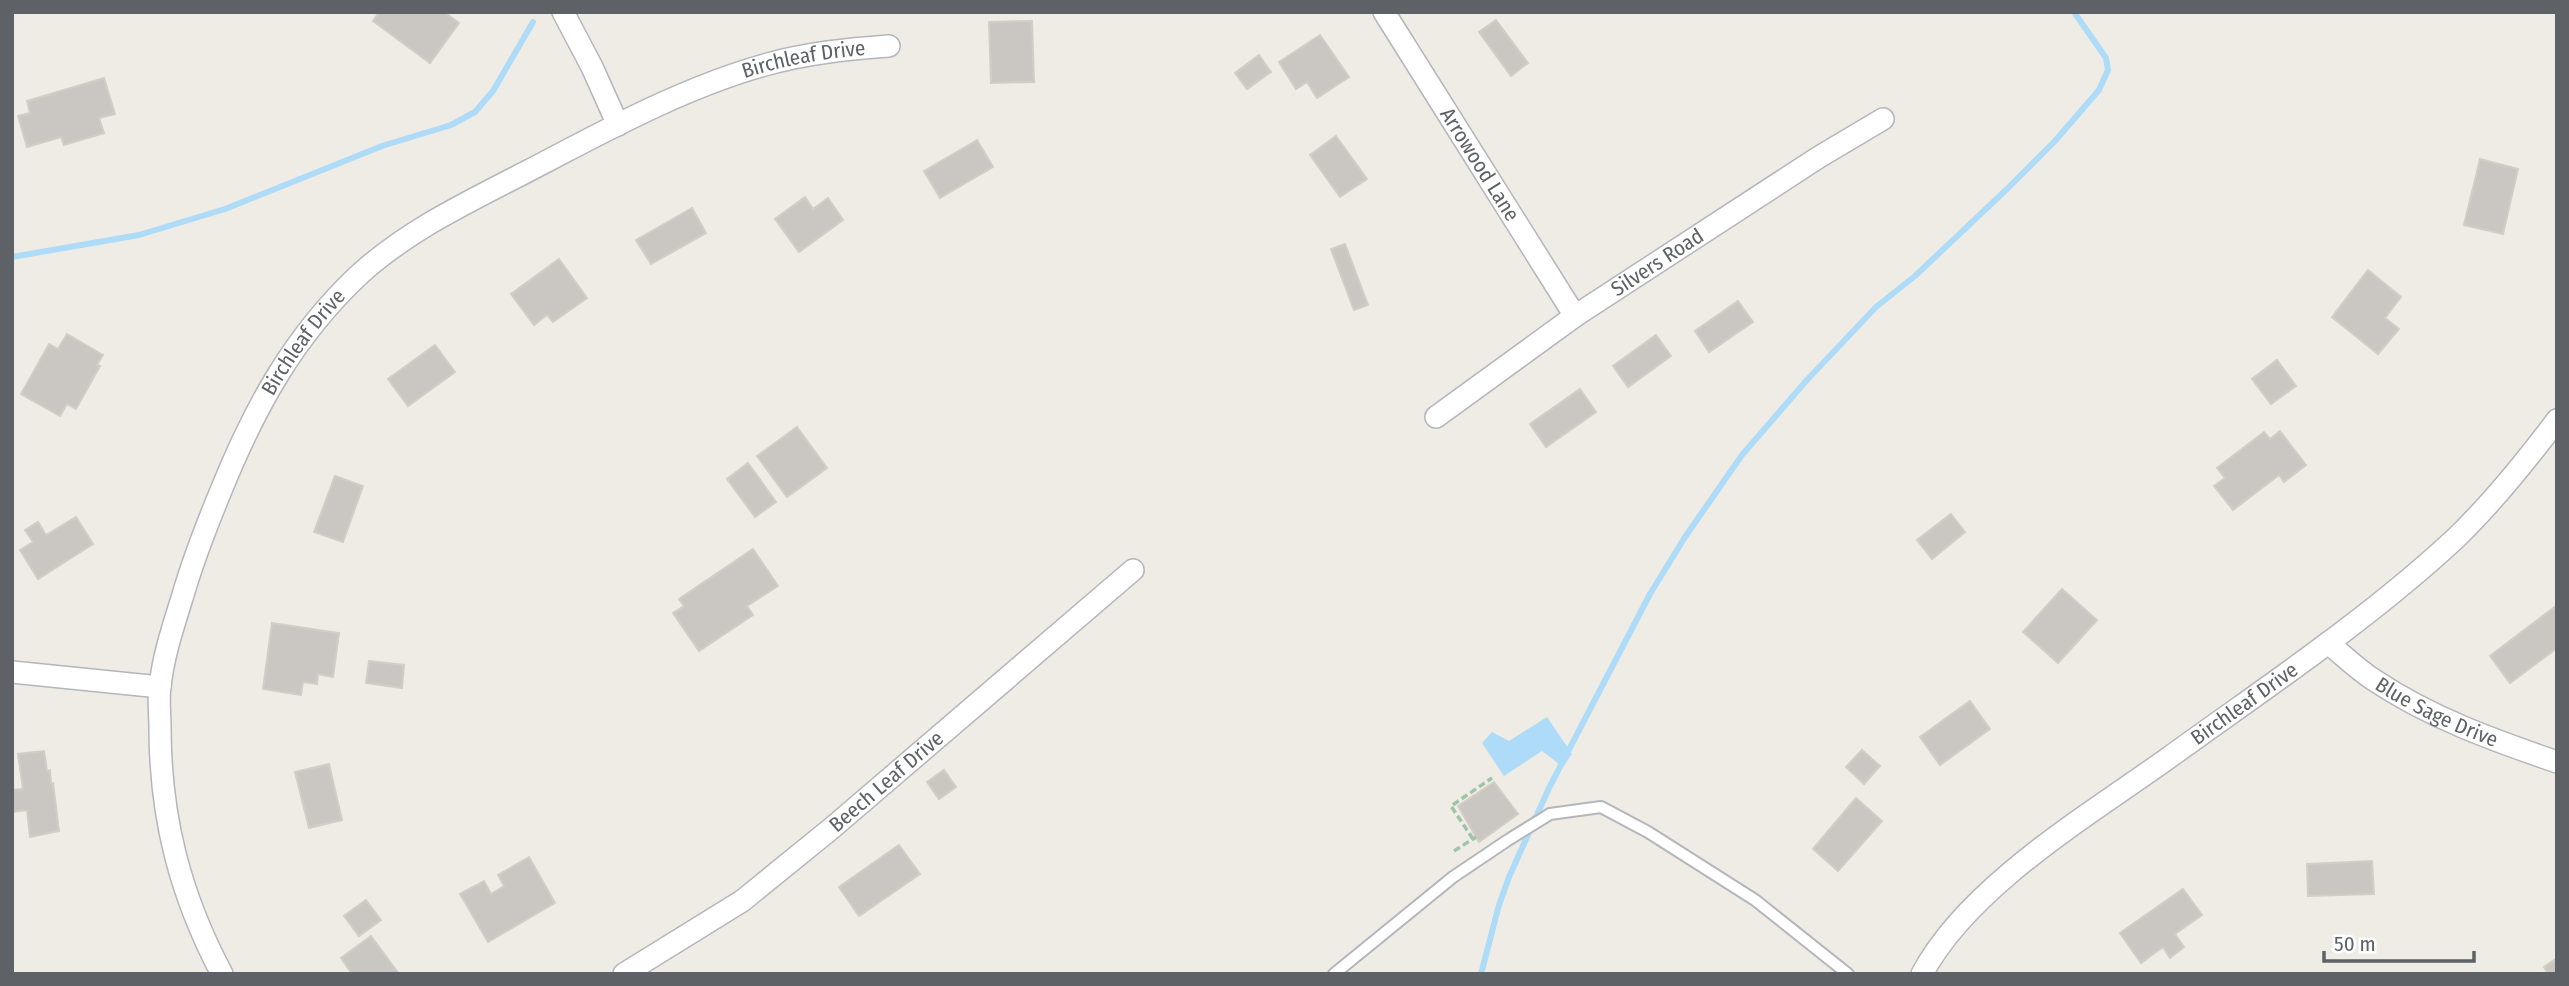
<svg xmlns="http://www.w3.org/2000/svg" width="2569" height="986" viewBox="0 0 2569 986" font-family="'Fira Sans Condensed',sans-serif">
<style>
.water{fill:#aedbf7}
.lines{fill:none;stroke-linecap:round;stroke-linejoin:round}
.stream{stroke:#aedbf7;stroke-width:6}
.building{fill:#cac7c3;stroke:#d3cec5;stroke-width:2}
.service-casing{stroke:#b3b6ba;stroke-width:14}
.minor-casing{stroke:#b3b6ba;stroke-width:24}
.path{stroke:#9fc4a8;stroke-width:3.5;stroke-dasharray:7 3.5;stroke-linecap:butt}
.service{stroke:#fff;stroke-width:10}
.minor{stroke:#fff;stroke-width:21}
.labels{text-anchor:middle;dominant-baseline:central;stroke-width:6;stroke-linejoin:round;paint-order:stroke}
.street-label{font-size:21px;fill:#5e6165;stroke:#fff}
</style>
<rect width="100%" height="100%" fill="#efece6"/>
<polygon class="water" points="1547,717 1572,754 1563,767 1542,751 1504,776 1482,743 1492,732 1509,741"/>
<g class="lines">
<g class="stream">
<polyline points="12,257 139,235 225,209 382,146 451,125 475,112 493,91 533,22"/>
<polyline points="1481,974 1499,905 1509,877 1549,788 1650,594 1685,537 1742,455 1806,381 1876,307 1915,276 2007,189 2055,141 2099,90 2108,70 2106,58 2074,12"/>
</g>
</g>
<g class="building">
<polygon points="379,12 444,12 459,23 430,63 373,21"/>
<polygon points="1496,20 1528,63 1511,76 1479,32"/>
<polygon points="1032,21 1034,82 991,83 989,22"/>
<polygon points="1320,35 1349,77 1317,98 1307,82 1296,89 1279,62"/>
<polygon points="1259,55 1271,72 1247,89 1235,73"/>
<polygon points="104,78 115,114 99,118 104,133 64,145 61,137 27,147 18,116 30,113 27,101"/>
<polygon points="1336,136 1367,179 1340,197 1310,155"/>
<polygon points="977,140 993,167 940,198 924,171"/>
<polygon points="2480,159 2518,169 2503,234 2464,225"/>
<polygon points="805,197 813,209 828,198 843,220 799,252 775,219"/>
<polygon points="692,208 706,233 651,264 636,240"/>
<polygon points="1345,244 1368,305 1354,310 1331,249"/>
<polygon points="559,259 587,298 553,322 547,315 534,325 511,294"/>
<polygon points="2368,270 2401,297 2385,318 2399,329 2378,354 2332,317"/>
<polygon points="1738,301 1753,322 1709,352 1695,331"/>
<polygon points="67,334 103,355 97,365 100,366 76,409 67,404 60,416 21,394 49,344 58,349"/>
<polygon points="1656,335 1671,356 1628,387 1613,366"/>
<polygon points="435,345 455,372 408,406 388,379"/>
<polygon points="2277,360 2296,386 2271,404 2252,379"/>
<polygon points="1580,389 1596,412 1546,447 1530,424"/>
<polygon points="797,427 827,468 787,497 757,456"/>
<polygon points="2280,431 2306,465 2284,482 2279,475 2233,510 2214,486 2225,478 2217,468 2264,432 2270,439"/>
<polygon points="748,463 776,502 755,517 727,479"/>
<polygon points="335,476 363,486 343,542 314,532"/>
<polygon points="1951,514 1965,532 1932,559 1917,540"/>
<polygon points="76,517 93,544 38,579 20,550 33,542 25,530 38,522 46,535"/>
<polygon points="753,549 778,586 747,606 753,615 699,651 673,613 684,606 679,599"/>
<polygon points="2062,589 2097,620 2058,663 2023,632"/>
<polygon points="2557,605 2557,648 2510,683 2490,656"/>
<polygon points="272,623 339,633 333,677 318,674 317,684 303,682 301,695 263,689"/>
<polygon points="369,661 404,665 402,688 366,683"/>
<polygon points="1970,701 1990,729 1940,765 1920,737"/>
<polygon points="1862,750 1880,766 1864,784 1846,767"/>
<polygon points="44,751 47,771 50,770 51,783 53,783 59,831 30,837 27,810 12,812 12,790 23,789 18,754"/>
<polygon points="329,764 342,820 309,828 295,772"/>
<polygon points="944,770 956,787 939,799 927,782"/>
<polygon points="1494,782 1518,814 1479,842 1458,806"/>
<polygon points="1856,798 1882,821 1838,871 1813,849"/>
<polygon points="899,845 920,874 859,916 839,887"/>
<polygon points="529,857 555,903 488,942 460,894 484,881 491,894 504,886 498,875"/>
<polygon points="2372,861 2374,894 2308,896 2307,864"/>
<polygon points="2183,889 2202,915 2175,934 2184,947 2170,958 2163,947 2141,963 2120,933"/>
<polygon points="366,900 381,920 359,936 344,916"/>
<polygon points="371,936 399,974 352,974 341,958"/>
<polygon points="2557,958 2557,974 2548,974 2544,967"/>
</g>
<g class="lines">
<g class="service-casing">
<polyline id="service" points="1334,974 1453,877 1508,840 1550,814 1601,807 1648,832 1755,900 1848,974"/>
</g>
<g class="minor-casing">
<g id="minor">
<polyline points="563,12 592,67 618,125"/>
<path id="s1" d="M1384 12 1575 316"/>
<path id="s2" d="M1436 417 1575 316 1819 157 1883 119"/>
<path id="s3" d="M2328 643C2343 655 2358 670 2374 680 2431 718 2493 740 2557 762"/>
<polyline points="12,672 160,687"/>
<path id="s4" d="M222 974C180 895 160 817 160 727 160 714 158 700 160 687 163 656 174 624 183 595 193 560 206 527 220 493 254 409 293 336 361 273 410 229 470 201 528 171 605 131 684 87 768 64 808 53 848 49 889 46"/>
<path id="s5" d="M624 974 742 901 832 828 1133 570"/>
<path id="s6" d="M1922 974C1968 887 2087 816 2167 759 2265 688 2368 620 2457 537 2494 501 2526 461 2557 420"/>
</g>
</g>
<g class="path">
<polyline points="1473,839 1451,806 1492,778"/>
<polyline points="1454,851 1476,837"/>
</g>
<use href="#service" class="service"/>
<use href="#minor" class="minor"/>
</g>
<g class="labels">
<g class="street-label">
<text stroke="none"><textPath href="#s4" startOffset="1260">Birchleaf Drive</textPath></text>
<text stroke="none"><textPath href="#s1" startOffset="180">Arrowood Lane</textPath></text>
<text stroke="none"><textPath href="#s2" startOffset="270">Silvers Road</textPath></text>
<text stroke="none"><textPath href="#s4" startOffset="674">Birchleaf Drive</textPath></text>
<text stroke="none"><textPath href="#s6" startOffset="424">Birchleaf Drive</textPath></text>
<text stroke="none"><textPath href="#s3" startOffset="130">Blue Sage Drive</textPath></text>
<text stroke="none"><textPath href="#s5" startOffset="326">Beech Leaf Drive</textPath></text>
</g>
</g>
<rect width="2569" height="986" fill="none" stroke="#5e6165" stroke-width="28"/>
<path d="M2324 951v10h150v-10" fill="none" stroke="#5e6165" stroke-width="3.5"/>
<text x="2334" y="951" font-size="21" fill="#5e6165" stroke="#ffffff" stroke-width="5" paint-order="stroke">50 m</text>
</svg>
